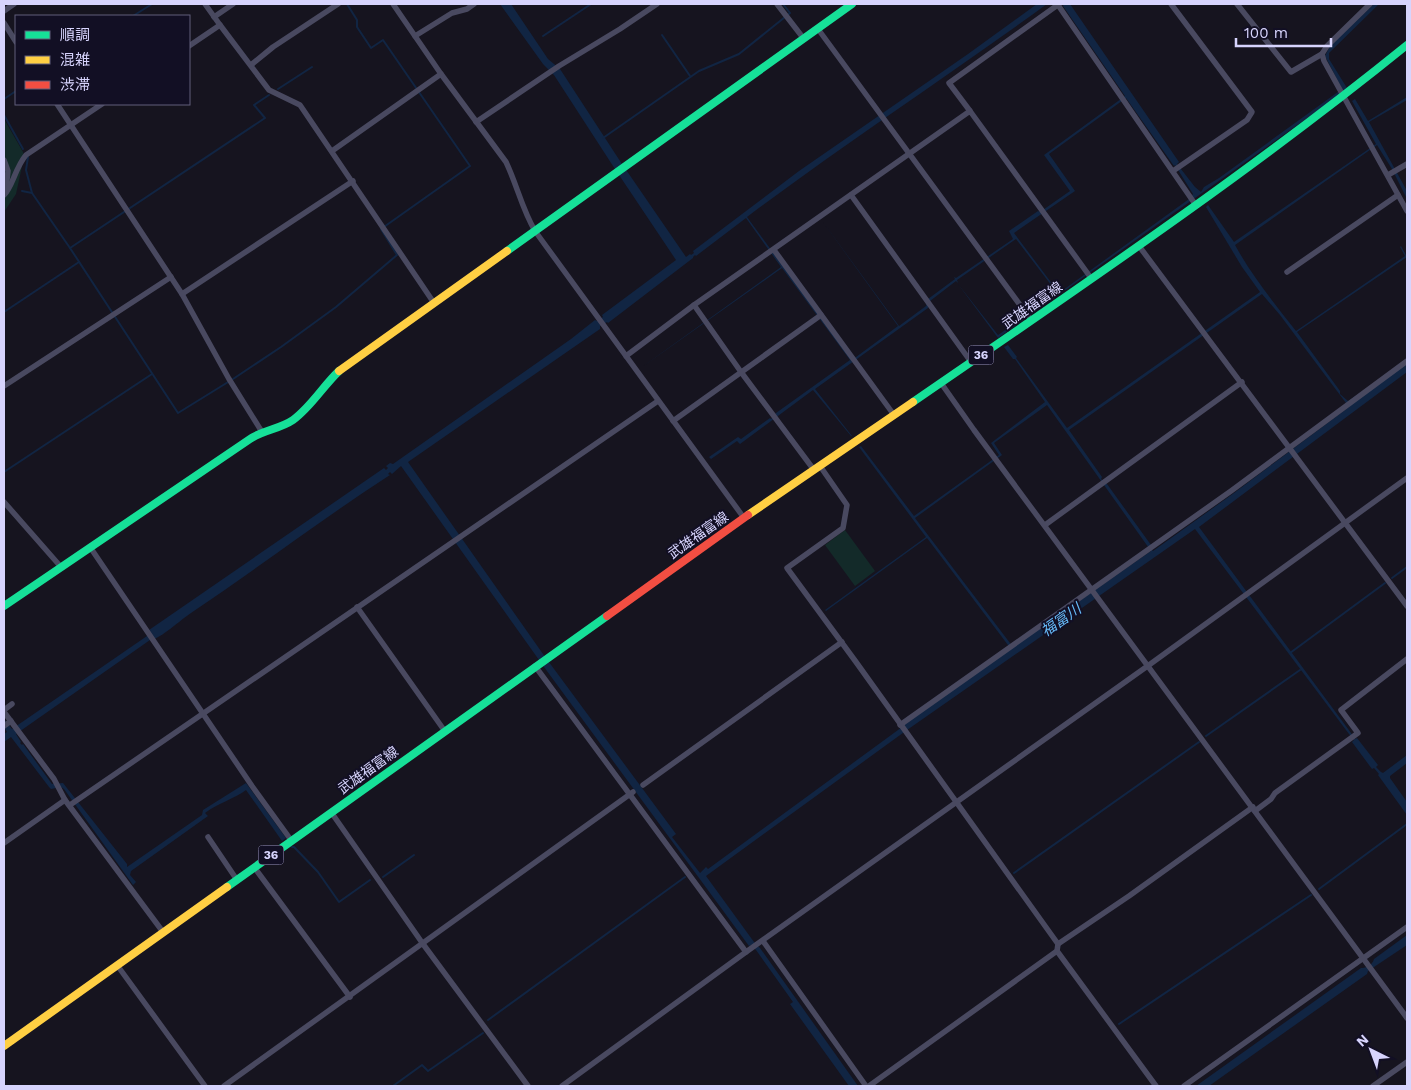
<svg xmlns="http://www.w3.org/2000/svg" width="1411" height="1090" viewBox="0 0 1411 1090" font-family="'Work Sans','Noto Sans JP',sans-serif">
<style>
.green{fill:#132a29}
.water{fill:#112543;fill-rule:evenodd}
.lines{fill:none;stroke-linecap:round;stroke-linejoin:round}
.stream{stroke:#112543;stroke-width:2}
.street{stroke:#494960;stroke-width:5.5}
.fast{stroke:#16e098;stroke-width:8}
.slow{stroke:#ffcf43;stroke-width:8}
.jam{stroke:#f24e42;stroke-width:8}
.labels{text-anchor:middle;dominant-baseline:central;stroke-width:4;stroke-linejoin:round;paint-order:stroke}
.shield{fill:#120f24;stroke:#9c99bc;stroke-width:1}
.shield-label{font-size:12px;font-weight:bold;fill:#d7d4fd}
.street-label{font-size:14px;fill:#d7d4fd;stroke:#120f24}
.water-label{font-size:15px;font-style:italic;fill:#66bbf9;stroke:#120f24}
</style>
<rect width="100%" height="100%" fill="#16141f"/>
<g class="green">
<polygon points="4,119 23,152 24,157 16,194 4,212"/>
<polygon points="845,530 875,571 855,586 825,545"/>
</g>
<g class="water">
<path d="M500 4H511L548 59 560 69 620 161 686 257 690 254 691 255 694 253 693 251 799 171 968 54 1037 4H1047C948 76 845 143 747 217L852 360 898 326 823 222 899 326 926 306 928 299 955 279 954 277 956 278 1013 239 1009 231 1038 211 1040 212 1070 191 1044 155 1125 96 1063 6 1064 4H1070L1179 162 1177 164 1195 187 1201 192 1204 187 1219 178 1342 89 1325 56 1330 46 1374 4H1379L1329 53V59L1347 88 1344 92 998 338 958 284 998 335 1058 294 1016 239 957 280 958 283 956 281 930 301 928 308 815 389 852 436H851L813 390 740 444 737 441 711 459 709 457 738 437 741 439 770 418 771 419 776 413 850 360 782 268 642 367 781 267 746 218 696 256 695 255 693 257V258L608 323 607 322 600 326V329L408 462 543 654 676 834 672 837 700 873 706 867 708 869 898 730 905 724 1011 649 927 538 826 611 825 610 926 537 859 447 861 446 914 516 999 455 991 443 1045 402 1015 359H1013L1004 347 1008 345 1017 357 1016 358 1067 428 1260 292 1242 267 1206 207 1208 205 1234 242 1376 144 1352 101 1355 99 1368 121 1407 97V100L1369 122 1407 191V199L1392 169 1377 145 1235 245C1252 276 1274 303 1296 331L1405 256 1400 247 1401 246 1407 257 1297 332 1340 391V394L1348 401 1407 364V372L1199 527 1351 733 1355 739 1357 738 1378 765 1376 767 1381 772 1383 773 1407 755V763L1390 776V778L1407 802V815L1378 775 1379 774 1374 768 1372 769 1352 742 1354 740 1349 734 1195 529 907 730 706 876 754 942 760 948 858 1086H849L790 1004 793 1002 756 950 751 945 749 946 544 667 401 466 392 474 390 472 388 474 390 475C322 519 258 568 191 613 180 620 161 639 150 640L16 734 21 742 20 743 22 745 23 744 52 784 63 783 127 864V867L202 815 203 810 246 783 286 838 282 841 246 790C234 799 218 803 205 813L208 816 131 871 130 875 136 882 133 885 64 789 61 787 51 789 49 787 11 737 4 742V734L7 732 4 727V719L12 729 147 636 149 630 384 468 386 470 388 468 386 466 390 463 393 464 571 339 595 320 597 321 603 317 602 315 676 260 613 166 554 75 543 64ZM1126 98 1174 166 1175 165 1193 194 1189 199 1059 293 1014 233 1075 191 1049 154ZM1262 294 1280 315 1349 407 1234 493 1153 551 1149 547 1151 545 1107 484 1101 479 1102 477 1069 430ZM1047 405 1151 551 1013 647 915 518 1002 455 994 443Z"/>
<path d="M1407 935V945L1368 971 1367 974 1209 1086H1196L1361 968C1366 968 1372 966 1374 959Z"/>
</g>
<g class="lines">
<g class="stream">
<polyline points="133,16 152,4"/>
<polyline points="662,35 690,76"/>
<polyline points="543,36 591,4"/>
<polyline points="278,89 312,67"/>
<polyline points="4,99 16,91"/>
<polyline points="4,115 23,149"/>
<polyline points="603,138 699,71 739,54 790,13 783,4"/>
<polyline points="28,157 26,170 32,193"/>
<polyline points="22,191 32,193 70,248 178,413 233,379 281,347 336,307 397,255 381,229 470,166 383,40 371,48 357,27 357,20 347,4"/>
<polyline points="70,248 265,118 254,105 269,95"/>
<polyline points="4,312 79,262"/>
<polyline points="4,472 152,374"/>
<polyline points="1392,578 1407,567"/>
<polyline points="1290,653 1385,583"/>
<polyline points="1206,736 1300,670"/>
<polyline points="292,847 294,847 318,872 339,902 370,880"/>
<polyline points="1014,873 1199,742"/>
<polyline points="383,877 414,855"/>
<polyline points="1319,889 1407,824"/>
<polyline points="488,1020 685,877"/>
<polyline points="1119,1024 1311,895"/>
<polyline points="393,1086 422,1065 428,1071 483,1033"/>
</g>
<g class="street">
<polyline points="205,4 220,25 269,90 300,105 434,303"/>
<path d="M393 4 441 74 506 162C517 185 522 209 535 231L744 518"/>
<polyline points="777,4 804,39"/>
<polyline points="1171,4 1252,112 1247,120 1173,171"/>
<polyline points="1237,4 1291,72 1322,54"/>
<polyline points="1370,4 1327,46 1322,54 1324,61 1407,211"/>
<polyline points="1058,5 1195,204"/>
<polyline points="4,11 14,4"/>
<polyline points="214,17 233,4"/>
<polyline points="4,23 16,42"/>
<polyline points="818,29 1031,320"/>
<polyline points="415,36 452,13 467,9 474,4"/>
<polyline points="189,46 220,25"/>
<polyline points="251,65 273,47 338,4"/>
<polyline points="57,104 182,294 229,379 262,432"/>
<polyline points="970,111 949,83 1059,4"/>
<polyline points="476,122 559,66 620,29 657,4"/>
<polyline points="332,151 441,74"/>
<polyline points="4,160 8,171 6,189"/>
<polyline points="1388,175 1407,164"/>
<path d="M4 195C13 186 15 168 26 155L102 104"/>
<polyline points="851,195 971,362"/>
<polyline points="1139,246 1407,606"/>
<polyline points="774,250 894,415"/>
<polyline points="1287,272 1398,195"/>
<polyline points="182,294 353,181"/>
<polyline points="694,305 741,372 814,470"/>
<polyline points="626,356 694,305 970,111 1091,278"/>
<polyline points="941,383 974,430 1407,1018"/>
<polyline points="4,386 171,277"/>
<polyline points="673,421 821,315"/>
<polyline points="820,466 847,505 843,528 787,568 856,662 1058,944 1057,951 1156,1086"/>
<polyline points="4,502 61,567"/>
<polyline points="1045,525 1242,382"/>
<polyline points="90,547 252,786 291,840"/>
<polyline points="357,607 444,730"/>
<polyline points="535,666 746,952"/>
<polyline points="4,710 12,704"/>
<polyline points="4,712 54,779 65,800 163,932"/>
<polyline points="900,725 1231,491 1407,361"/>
<polyline points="4,726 11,721"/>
<polyline points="643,785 842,642"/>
<polyline points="70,805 658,401"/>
<polyline points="1255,811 1271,799 1275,793 1358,733 1341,710 1407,659"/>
<polyline points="331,812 423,944 528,1086"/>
<polyline points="208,837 237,880"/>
<polyline points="4,843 65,800"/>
<polyline points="254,867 350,997"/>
<polyline points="763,941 866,1086"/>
<polyline points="1058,944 1129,896 1253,807"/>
<polyline points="117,965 205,1086"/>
<polyline points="224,1086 633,792"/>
<polyline points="562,1086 746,952 1149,665 1407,478"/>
<polyline points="869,1086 1057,951"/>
<polyline points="1184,1086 1407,927"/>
<polyline points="1373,1086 1407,1062"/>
</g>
<g class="fast">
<polyline points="507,251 852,4"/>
<path d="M913 402C1080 287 1249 173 1407 45"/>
<path d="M4 606 250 439C263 430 280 429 293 420 311 407 323 386 339 371"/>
<polyline points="227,887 607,616"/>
</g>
<g class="slow">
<polyline points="339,371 507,251"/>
<polyline points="748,515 913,402"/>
<polyline points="4,1046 227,887"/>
</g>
<polyline class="jam" points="607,616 748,515"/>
</g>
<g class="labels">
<g class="shield">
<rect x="968.5" y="345.5" width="25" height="19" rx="4"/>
<rect x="258.5" y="845.5" width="25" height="19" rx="4"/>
</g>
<g class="shield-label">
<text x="981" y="355">36</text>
<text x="271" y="855">36</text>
</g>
<g class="street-label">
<text transform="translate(1032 305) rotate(-35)">武雄福富線</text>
<text transform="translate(698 535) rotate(-35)">武雄福富線</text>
<text transform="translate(368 770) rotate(-36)">武雄福富線</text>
</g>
<g class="water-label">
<text transform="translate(1061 620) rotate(-35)">福富川</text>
</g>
</g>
<rect width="1411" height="1090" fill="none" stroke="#d7d4fd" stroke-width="10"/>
<rect x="15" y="15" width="175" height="90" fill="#120f24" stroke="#615e7b"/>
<rect x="25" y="31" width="25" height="8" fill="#16e098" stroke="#615e7b"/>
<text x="60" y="40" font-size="15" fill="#d7d4fd">順調</text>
<rect x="25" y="56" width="25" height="8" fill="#ffcf43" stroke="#615e7b"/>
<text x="60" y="65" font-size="15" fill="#d7d4fd">混雑</text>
<rect x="25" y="81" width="25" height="8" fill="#f24e42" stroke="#615e7b"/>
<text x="60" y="90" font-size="15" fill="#d7d4fd">渋滞</text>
<g transform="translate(1371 1050) rotate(318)" stroke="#120f24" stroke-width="4" paint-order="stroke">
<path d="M0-4L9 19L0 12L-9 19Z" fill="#d7d4fd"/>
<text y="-8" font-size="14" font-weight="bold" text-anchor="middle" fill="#d7d4fd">N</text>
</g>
<path d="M1236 38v8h95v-8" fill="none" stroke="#d7d4fd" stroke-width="2.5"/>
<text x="1244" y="38" font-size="15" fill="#d7d4fd" stroke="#120f24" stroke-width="4" paint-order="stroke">100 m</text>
</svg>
